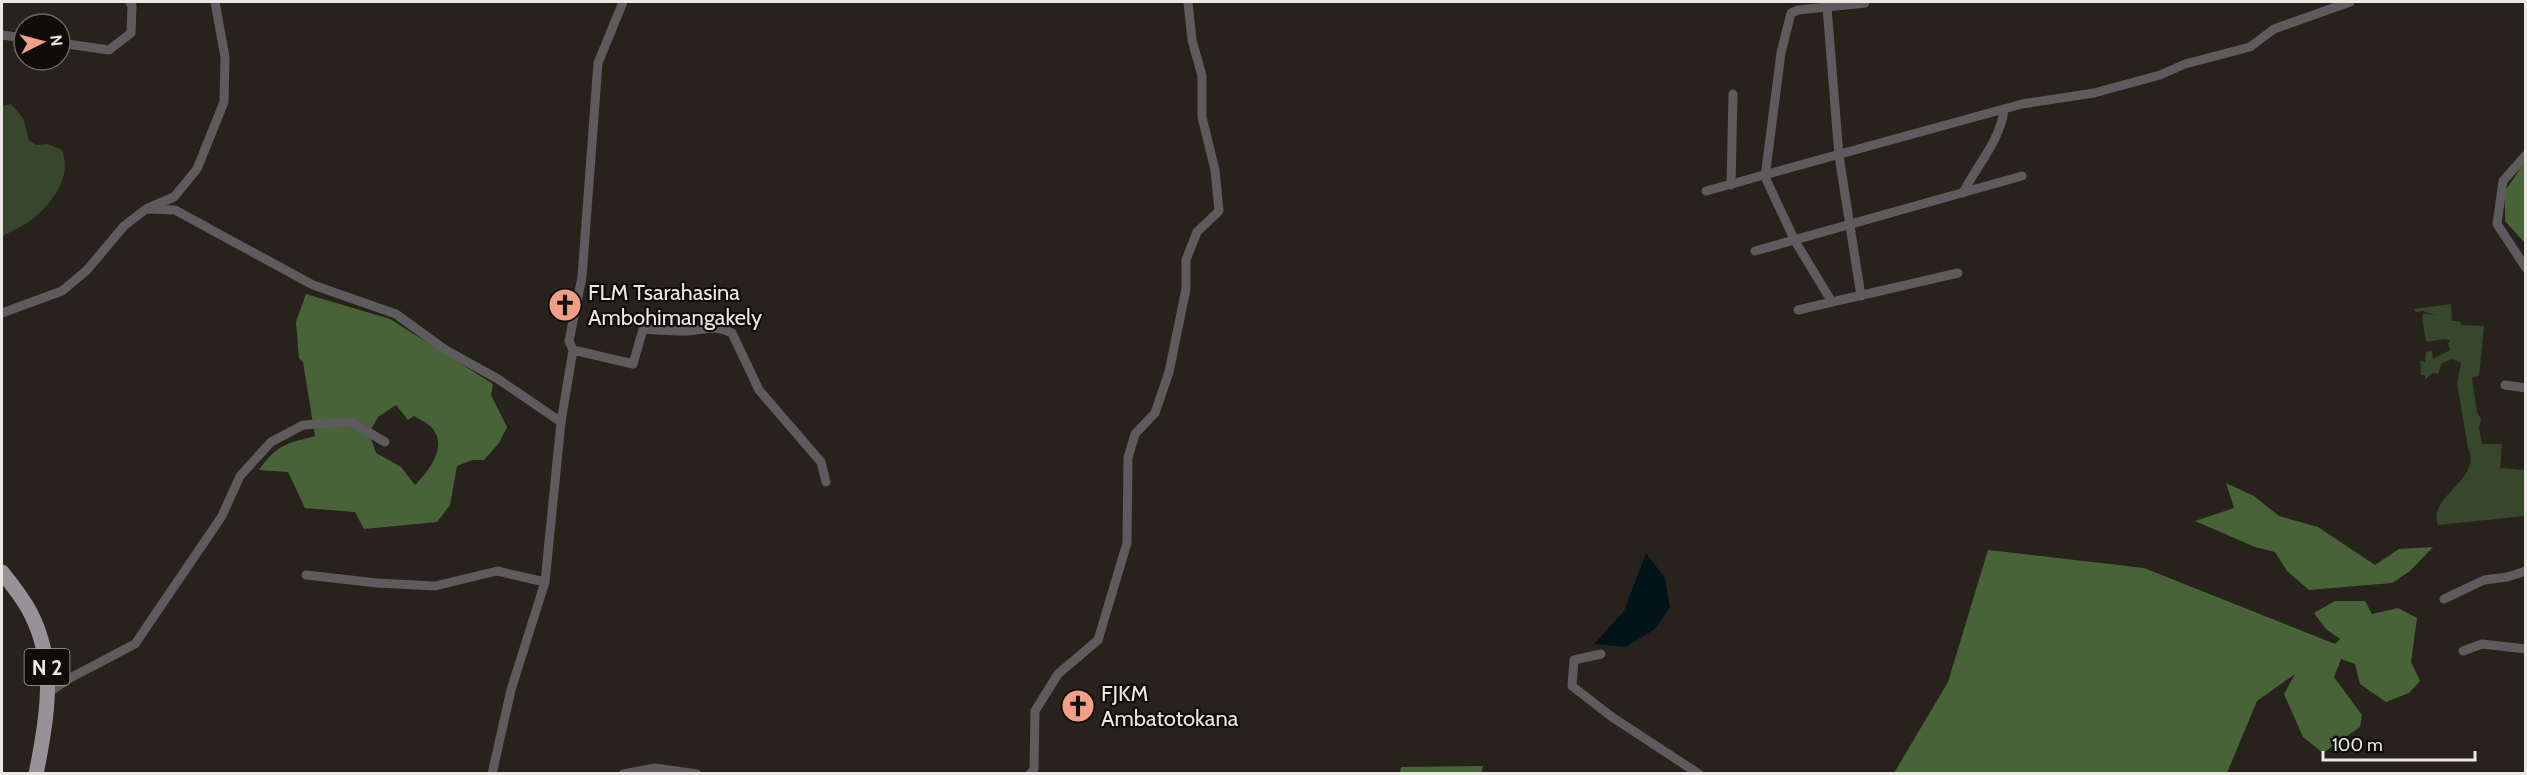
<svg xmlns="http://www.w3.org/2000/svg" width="2527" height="775" viewBox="0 0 2527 775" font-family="Cabin,sans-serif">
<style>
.green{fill:#36472c}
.forest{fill:#496339;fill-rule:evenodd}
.water{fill:#03131a}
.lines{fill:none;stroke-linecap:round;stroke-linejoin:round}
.minor{stroke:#5d5b5e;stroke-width:9}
.primary{stroke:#979298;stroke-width:15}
.labels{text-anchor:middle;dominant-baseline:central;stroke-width:4.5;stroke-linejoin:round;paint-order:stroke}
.shield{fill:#0e0d0a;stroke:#a8a6a2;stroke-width:1.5}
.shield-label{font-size:21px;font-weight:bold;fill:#eae8e3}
.poi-label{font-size:22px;fill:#eae8e3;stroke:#0e0d0a;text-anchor:start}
</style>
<rect width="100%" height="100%" fill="#27231c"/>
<g class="green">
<path d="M11 104 23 118 29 140 36 145 47 144 61 149C75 176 49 208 27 223 19 228 10 232 2 236V106Z"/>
<path d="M2451 304 2452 321H2459L2462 325 2484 326 2479 376 2472 378 2477 412 2481 419 2479 428 2482 444H2502L2500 471 2501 468 2525 470V516L2438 525C2427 496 2483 480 2468 448L2457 383 2461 363 2453 359 2442 363 2438 374 2432 373 2425 380V375H2421L2420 361 2425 362 2426 352 2432 351 2433 359 2450 350 2448 344 2450 340 2444 339 2426 342C2425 333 2422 325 2423 313L2437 316 2422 311 2415 312 2414 309Z"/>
</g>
<g class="forest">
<polygon points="2525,162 2525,243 2505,221 2505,191"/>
<path d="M306 294 390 319 493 384 491 395 507 427 499 443 484 460H472L457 466 450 505 437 522 364 529 355 512 305 508 288 472 259 470C278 444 285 444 315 436L303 362 299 358 296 322ZM396 405 408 420 414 416C419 419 426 422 430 426 450 444 429 471 415 485L401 467 376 453 369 433 378 417Z"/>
<polygon points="2226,483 2254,496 2279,516 2318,527 2375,565 2399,549 2433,547 2410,571 2392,583 2309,590 2287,571 2275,552 2255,547 2195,521 2234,508"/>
<polygon points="1988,550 2144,568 2335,644 2340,639 2326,629 2314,613 2335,601 2365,601 2372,614 2398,608 2417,618 2411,662 2420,681 2409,693 2386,702 2360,684 2355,664 2341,659 2334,677 2362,715 2360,727 2323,753 2303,737 2284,694 2295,674 2257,701 2227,773 1894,773 1948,682"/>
<polygon points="1483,766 1481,773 1400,773 1401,767"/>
</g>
<polygon class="water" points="1646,553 1665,578 1670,608 1655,629 1626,647 1594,644 1624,611"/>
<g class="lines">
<g class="minor">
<polyline points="1865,3 1798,10 1791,13 1781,53 1765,177 1795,241 1832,302 1958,273"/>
<polyline points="1827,7 1839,156 1861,296"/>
<polyline points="2,35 24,38"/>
<polyline points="60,43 109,50 131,33 132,6 130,2"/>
<polyline points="2526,155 2503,181 2497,224 2526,268"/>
<polyline points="1731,185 1733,94"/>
<polyline points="1706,191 2022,104 2094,93 2160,75 2185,64 2250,47 2274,29 2350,2"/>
<path d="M1963 193C1977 165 2000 141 2004 110"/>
<polyline points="148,208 174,197 197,169 224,102 225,57 215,2"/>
<polyline points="1755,251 2022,176"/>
<polyline points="1798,310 1832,302"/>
<polyline points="2,313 62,291 87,270 124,226 146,209 175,210 313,285 396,314 444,349 498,379 561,422"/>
<path d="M573 350 633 364 643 329C657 330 672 331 686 331 704 330 715 324 732 333L759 390 821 462 826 482"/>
<polyline points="2505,385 2526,388"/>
<polyline points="306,575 377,583 435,586 497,571 545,582"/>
<polyline points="2444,599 2484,580 2507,577 2526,571"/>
<polyline points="2463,651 2482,644 2526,649"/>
<polyline points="1601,654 1574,660 1572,686 1612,717 1699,774"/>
<polyline points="48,693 70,678 135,644 222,516 240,476 271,442 303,425 351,422 385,442"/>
<polyline points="492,774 511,690 545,582 561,422 573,350 569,341 582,277 598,63 623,2"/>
<polyline points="623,774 655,768 697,774"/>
<polyline points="1030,774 1034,769 1035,711 1058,674 1098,640 1127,543 1128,458 1135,434 1155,413 1169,372 1186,289 1186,260 1197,232 1219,211 1215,170 1202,117 1202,76 1192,40 1188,2"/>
</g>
<path class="primary" d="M2 572C12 585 24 599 31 614 57 664 47 720 36 774"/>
</g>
<defs>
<g id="church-disc" transform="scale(1.725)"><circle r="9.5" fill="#f39f85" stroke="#0e0d0a"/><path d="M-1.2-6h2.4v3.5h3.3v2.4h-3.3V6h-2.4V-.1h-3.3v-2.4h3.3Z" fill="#111"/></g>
</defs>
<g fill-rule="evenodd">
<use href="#church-disc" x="565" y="305"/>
<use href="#church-disc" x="1078" y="706"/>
</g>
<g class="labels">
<rect class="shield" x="24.5" y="649" width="45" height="36" rx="4.5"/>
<g class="shield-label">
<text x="47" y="667">N 2</text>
</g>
<g class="poi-label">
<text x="588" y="292">FLM Tsarahasina<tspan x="588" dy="25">Ambohimangakely</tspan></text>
<text x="1101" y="693">FJKM<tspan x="1101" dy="25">Ambatotokana</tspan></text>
</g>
</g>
<rect width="2527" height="775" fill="none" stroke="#eae8e3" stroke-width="6"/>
<g transform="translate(42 42) rotate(84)"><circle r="28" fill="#0e0d0a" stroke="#666561" stroke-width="1.5"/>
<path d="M0-4.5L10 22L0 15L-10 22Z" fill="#f39f85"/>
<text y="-9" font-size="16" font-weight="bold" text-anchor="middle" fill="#eae8e3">N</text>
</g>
<path d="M2323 751v9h152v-9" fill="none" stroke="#eae8e3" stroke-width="3"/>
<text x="2332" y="751" font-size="18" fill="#eae8e3" stroke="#0e0d0a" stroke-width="4.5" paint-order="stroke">100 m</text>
</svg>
